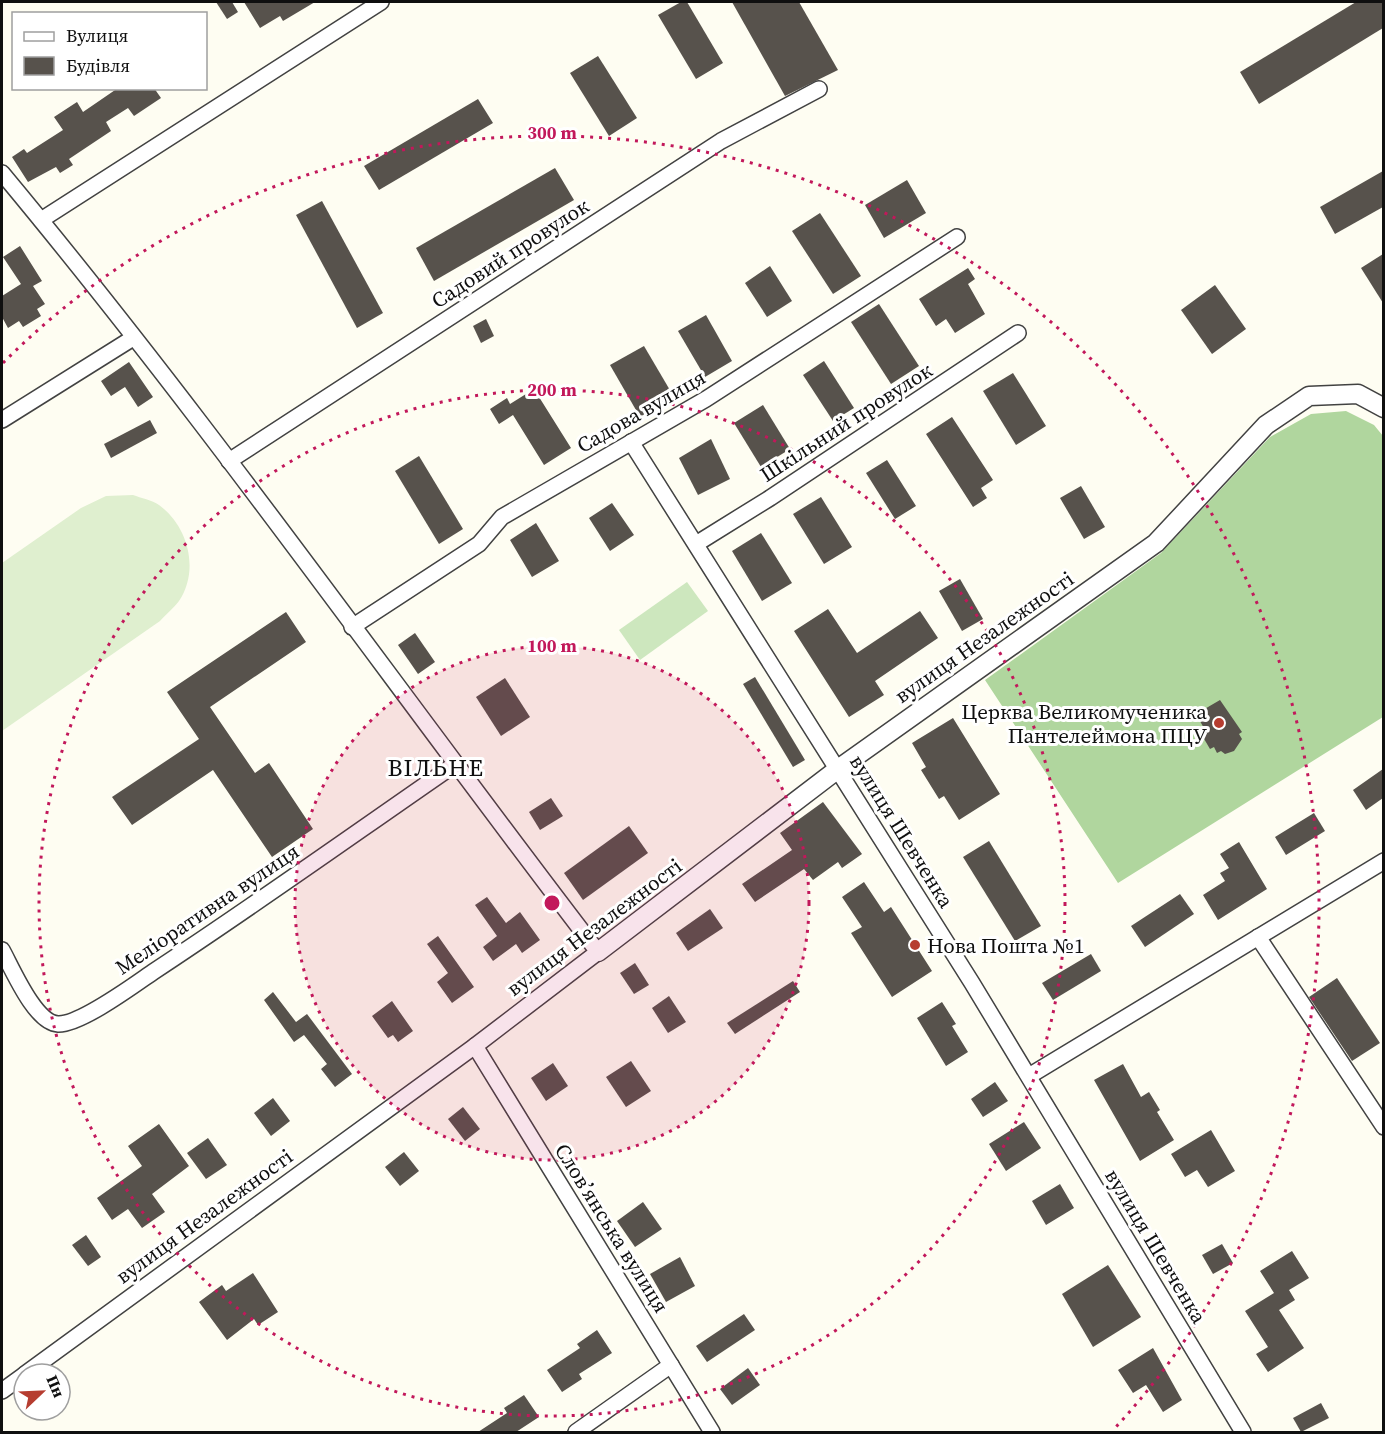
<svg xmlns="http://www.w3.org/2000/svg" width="1385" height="1434" viewBox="0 0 1385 1434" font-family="'Source Serif 4',serif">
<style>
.green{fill:#cde7be}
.forest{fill:#b0d69e}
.pitch{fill:#dfefcf}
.building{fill:#57524c}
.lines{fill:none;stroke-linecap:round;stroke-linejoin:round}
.minor-casing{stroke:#424242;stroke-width:18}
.tertiary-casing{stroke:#424242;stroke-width:21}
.minor{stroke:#fff;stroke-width:15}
.tertiary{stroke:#fff;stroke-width:18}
.ring{fill:none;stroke:#c2185b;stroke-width:3;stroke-dasharray:3 6}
.poi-dot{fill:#b63d30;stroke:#fff;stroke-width:2}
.labels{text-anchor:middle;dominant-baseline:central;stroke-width:6;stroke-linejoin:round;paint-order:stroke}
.street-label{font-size:21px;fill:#0f0f0f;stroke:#fff}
.poi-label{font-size:21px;fill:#0f0f0f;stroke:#fff;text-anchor:end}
.quarter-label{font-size:24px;letter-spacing:1.5px;fill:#0f0f0f;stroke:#fff}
.centre{fill:#c2185b;stroke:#fff;stroke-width:3}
.ring-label{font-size:18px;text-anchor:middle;font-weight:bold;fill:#c2185b;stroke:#fff;stroke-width:6;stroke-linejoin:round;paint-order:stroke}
</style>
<rect width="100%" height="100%" fill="#fefdf2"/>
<polygon class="green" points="687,582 708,611 640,660 619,630"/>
<polygon class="forest" points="1346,411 1374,425 1383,436 1383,717 1118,883 985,680 1161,553 1270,437 1311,414"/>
<path class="pitch" d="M133 495C141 498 152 500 159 505 188 526 200 570 179 601 174 608 166 614 160 621L2 731V563L81 508 106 496Z"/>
<g class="building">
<polygon points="216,2 232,2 238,12 227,19"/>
<polygon points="244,2 315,2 283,21 280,16 260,28"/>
<polygon points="681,2 687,2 723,63 696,79 658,15"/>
<polygon points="732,2 799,2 838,70 785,96"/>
<polygon points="1356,2 1383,2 1383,28 1259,104 1240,72"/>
<polygon points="598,56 637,118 609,136 570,73"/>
<polygon points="118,88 154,88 161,98 134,116 128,108 106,122 111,131 69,159 73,165 60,173 56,167 28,182 12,157 24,149 27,153 63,130 54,117 77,102 83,112"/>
<polygon points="478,99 493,123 379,190 364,166"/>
<polygon points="555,168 574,200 434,281 416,248"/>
<polygon points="1383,171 1383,207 1335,234 1320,207"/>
<polygon points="907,180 926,213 884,238 865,205"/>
<polygon points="322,201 383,313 357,328 296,215"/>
<polygon points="820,213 861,276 833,294 792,231"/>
<polygon points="20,246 42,281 33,286 45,304 37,309 41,316 23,327 19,321 8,328 2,317 2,296 21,284 3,257"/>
<polygon points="1383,254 1383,303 1361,268"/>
<polygon points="770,266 792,301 767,317 745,283"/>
<polygon points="968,268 975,279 968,284 985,314 955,333 946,319 936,326 919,299"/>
<polygon points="1215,285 1246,329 1212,354 1181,310"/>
<polygon points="879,304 919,366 891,384 851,322"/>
<polygon points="706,315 732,361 705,377 678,331"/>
<polygon points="486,319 494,336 481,343 473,326"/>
<polygon points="644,346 674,397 640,417 610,365"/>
<polygon points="824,361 854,408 833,421 803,375"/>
<polygon points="129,362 153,397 138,407 125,387 111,396 101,381"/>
<polygon points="1013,373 1046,426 1016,445 983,391"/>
<polygon points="534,389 571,448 544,465 513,415 499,424 490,409 507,398 510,404"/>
<polygon points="763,405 790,449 761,467 734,423"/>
<polygon points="952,417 993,480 981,488 987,498 973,507 926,434"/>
<polygon points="150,420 157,433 111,458 104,444"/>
<polygon points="711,439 730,479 698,495 679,458"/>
<polygon points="419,456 463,529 439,544 395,471"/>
<polygon points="887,460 916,506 895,519 866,473"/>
<polygon points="1081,486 1105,527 1084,539 1060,498"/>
<polygon points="821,497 852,547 824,564 793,514"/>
<polygon points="612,503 634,535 610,551 589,518"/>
<polygon points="536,523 559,561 532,577 510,540"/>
<polygon points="761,533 792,583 762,601 732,551"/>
<polygon points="960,579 983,619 962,631 939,591"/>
<polygon points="828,609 857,653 920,611 938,638 875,681 884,695 849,717 794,631"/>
<polygon points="286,612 306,642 210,707 255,773 269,763 313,829 272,857 213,770 132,825 112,797 199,739 167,692"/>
<polygon points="415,633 435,662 418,674 398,645"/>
<polygon points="755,677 805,760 793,767 743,684"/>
<polygon points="505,678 530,717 501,736 476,697"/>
<polygon points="1220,700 1242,732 1239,734 1242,739 1234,751 1225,754 1221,751 1217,753 1214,747 1210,749 1200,732 1205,730 1196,714"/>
<polygon points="953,718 1000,794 959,820 944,796 939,799 921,770 926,767 912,743"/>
<polygon points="1383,769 1383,798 1366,810 1353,790"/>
<polygon points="551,798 563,816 540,830 529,812"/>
<polygon points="823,802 862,854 842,868 838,862 813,880 804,869 755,902 742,884 792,850 780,833"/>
<polygon points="1314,813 1325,831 1286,855 1275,837"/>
<polygon points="629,826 648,853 583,900 564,873"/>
<polygon points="989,841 1041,926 1015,941 963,857"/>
<polygon points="1239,842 1267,889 1218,920 1203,895 1225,881 1220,873 1229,868 1220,854"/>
<polygon points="864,882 884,912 891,907 932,971 892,997 851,933 862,927 842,897"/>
<polygon points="1180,894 1194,914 1145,947 1131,926"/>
<polygon points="487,897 506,923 520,912 540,940 522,953 516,944 493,961 483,947 497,936 475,905"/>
<polygon points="710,909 723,928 688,951 676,933"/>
<polygon points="438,936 474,987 452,1003 437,982 448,973 427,944"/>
<polygon points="1091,954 1101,971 1053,1000 1042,983"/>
<polygon points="635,963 649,985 634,994 620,973"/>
<polygon points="1337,978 1380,1043 1352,1061 1309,997"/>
<polygon points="793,981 800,992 735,1034 727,1023"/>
<polygon points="273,992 296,1022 307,1014 352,1074 335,1087 321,1069 327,1064 304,1035 294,1042 264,1000"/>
<polygon points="669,996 686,1022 668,1033 652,1008"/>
<polygon points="392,1001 413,1031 398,1042 393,1035 388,1038 372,1016"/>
<polygon points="942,1002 956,1024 952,1026 968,1052 946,1066 917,1018"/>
<polygon points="631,1061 651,1091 626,1107 606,1077"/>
<polygon points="553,1063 568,1086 546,1101 531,1078"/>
<polygon points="1123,1064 1141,1097 1149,1092 1160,1110 1157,1112 1174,1140 1140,1161 1094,1080"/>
<polygon points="995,1082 1008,1101 983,1117 971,1099"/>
<polygon points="273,1098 290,1121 271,1136 254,1113"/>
<polygon points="463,1107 480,1129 465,1141 448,1119"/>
<polygon points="1024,1122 1041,1148 1006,1171 989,1144"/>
<polygon points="159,1124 189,1166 152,1194 165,1212 142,1228 128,1209 112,1220 97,1198 142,1166 128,1146"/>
<polygon points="1211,1130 1235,1171 1208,1187 1197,1170 1185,1177 1171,1154"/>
<polygon points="208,1138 227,1165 206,1179 187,1153"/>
<polygon points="404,1152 419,1171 400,1186 385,1167"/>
<polygon points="1060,1184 1074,1208 1046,1225 1032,1201"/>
<polygon points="643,1202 662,1229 635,1247 617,1221"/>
<polygon points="86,1235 101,1257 88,1266 72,1245"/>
<polygon points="1222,1244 1233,1263 1213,1274 1202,1255"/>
<polygon points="1292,1251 1309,1278 1289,1290 1295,1300 1279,1310 1304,1348 1268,1372 1256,1354 1268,1347 1245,1311 1274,1293 1260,1271"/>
<polygon points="680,1257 695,1286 666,1302 650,1274"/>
<polygon points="1108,1265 1141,1317 1093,1347 1062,1294"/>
<polygon points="253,1273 278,1312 258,1325 254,1319 227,1340 199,1302 222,1285 226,1291"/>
<polygon points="744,1314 755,1330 707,1362 696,1346"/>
<polygon points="597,1330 612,1353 579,1374 582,1379 562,1392 547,1370 580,1348 577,1344"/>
<polygon points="1153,1348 1182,1400 1163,1412 1146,1385 1133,1393 1118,1370"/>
<polygon points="748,1368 760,1385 732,1405 720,1389"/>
<polygon points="524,1395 539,1417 516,1432 478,1432 507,1413 504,1408"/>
<polygon points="1321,1403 1329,1418 1301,1432 1293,1418"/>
</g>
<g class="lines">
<g class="minor-casing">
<g id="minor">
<path d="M2 173C211 424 399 693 598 952L475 1046 25 1374"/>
<polyline points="41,220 381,2"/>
<polyline points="2,420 133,338"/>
<polyline points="631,442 972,983 1243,1432"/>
<polyline points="229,461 721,141 819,89"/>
<polyline points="696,544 770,498 1018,333"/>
<polyline points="352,627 479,544 502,517 706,399 957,237"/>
<polyline points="1258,937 1384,1127"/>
<path d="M2 950C12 968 35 1023 58 1024 80 1025 134 985 153 972 255 905 354 834 454 765"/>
<polyline points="475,1046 712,1432"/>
<polyline points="1029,1076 1384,861"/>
<polyline points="2,1391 24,1375"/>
<polyline points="576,1432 671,1365"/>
</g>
</g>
<g class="tertiary-casing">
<polyline id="tertiary" points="598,952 838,769 1156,543 1266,425 1309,396 1358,394 1384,408"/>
</g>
<use href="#minor" class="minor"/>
<use href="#tertiary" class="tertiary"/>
</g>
<circle cx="552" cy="903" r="257" fill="#c2185b" fill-opacity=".12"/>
<g class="ring">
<circle cx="552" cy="903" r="257"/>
<circle cx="552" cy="903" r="513"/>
<path d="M3 363A770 770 0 0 1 1115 1428"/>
</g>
<g class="poi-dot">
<circle cx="1219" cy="723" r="6"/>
<circle cx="915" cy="945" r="6"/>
</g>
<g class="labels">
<g class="street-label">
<text transform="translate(510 253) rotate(-33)">Садовий провулок</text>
<text transform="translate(641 411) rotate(-30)">Садова вулиця</text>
<text transform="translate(846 422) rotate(-33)">Шкільний провулок</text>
<text transform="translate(984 637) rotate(-35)">вулиця Незалежності</text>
<text transform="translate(902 831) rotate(58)">вулиця Шевченка</text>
<text transform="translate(207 909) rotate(-34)">Меліоративна вулиця</text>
<text transform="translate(594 927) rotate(-37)">вулиця Незалежності</text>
<text transform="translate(204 1216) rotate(-36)">вулиця Незалежності</text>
<text transform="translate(612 1228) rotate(58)">Словʼянська вулиця</text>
<text transform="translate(1156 1246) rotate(59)">вулиця Шевченка</text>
</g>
<g class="poi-label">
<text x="1207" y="711">Церква Великомученика<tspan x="1207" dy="24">Пантелеймона ПЦУ</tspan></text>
<text x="927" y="945" text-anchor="start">Нова Пошта №1</text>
</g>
<g class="quarter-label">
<text x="436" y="767">ВІЛЬНЕ</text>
</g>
</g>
<circle cx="552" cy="903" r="9" class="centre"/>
<g class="ring-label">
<text x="552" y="139">300 m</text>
<text x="552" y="396">200 m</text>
<text x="552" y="652">100 m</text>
</g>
<rect width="1385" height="1434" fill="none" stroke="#0f0f0f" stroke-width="6"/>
<rect x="12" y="12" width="195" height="78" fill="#ffffff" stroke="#9f9f9f" stroke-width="1.5"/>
<rect x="24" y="32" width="30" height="9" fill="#ffffff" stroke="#9f9f9f" stroke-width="1.5"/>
<text x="66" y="42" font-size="18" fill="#0f0f0f">Вулиця</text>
<rect x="24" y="57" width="30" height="18" fill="#57524c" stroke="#9f9f9f" stroke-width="1.5"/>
<text x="66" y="72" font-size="18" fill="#0f0f0f">Будівля</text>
<g transform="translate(42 1392) rotate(67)"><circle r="28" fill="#ffffff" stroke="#9f9f9f" stroke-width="1.5"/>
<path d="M0-4.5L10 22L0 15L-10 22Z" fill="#b63d30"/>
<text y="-9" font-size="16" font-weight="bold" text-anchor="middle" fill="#0f0f0f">Пн</text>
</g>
</svg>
